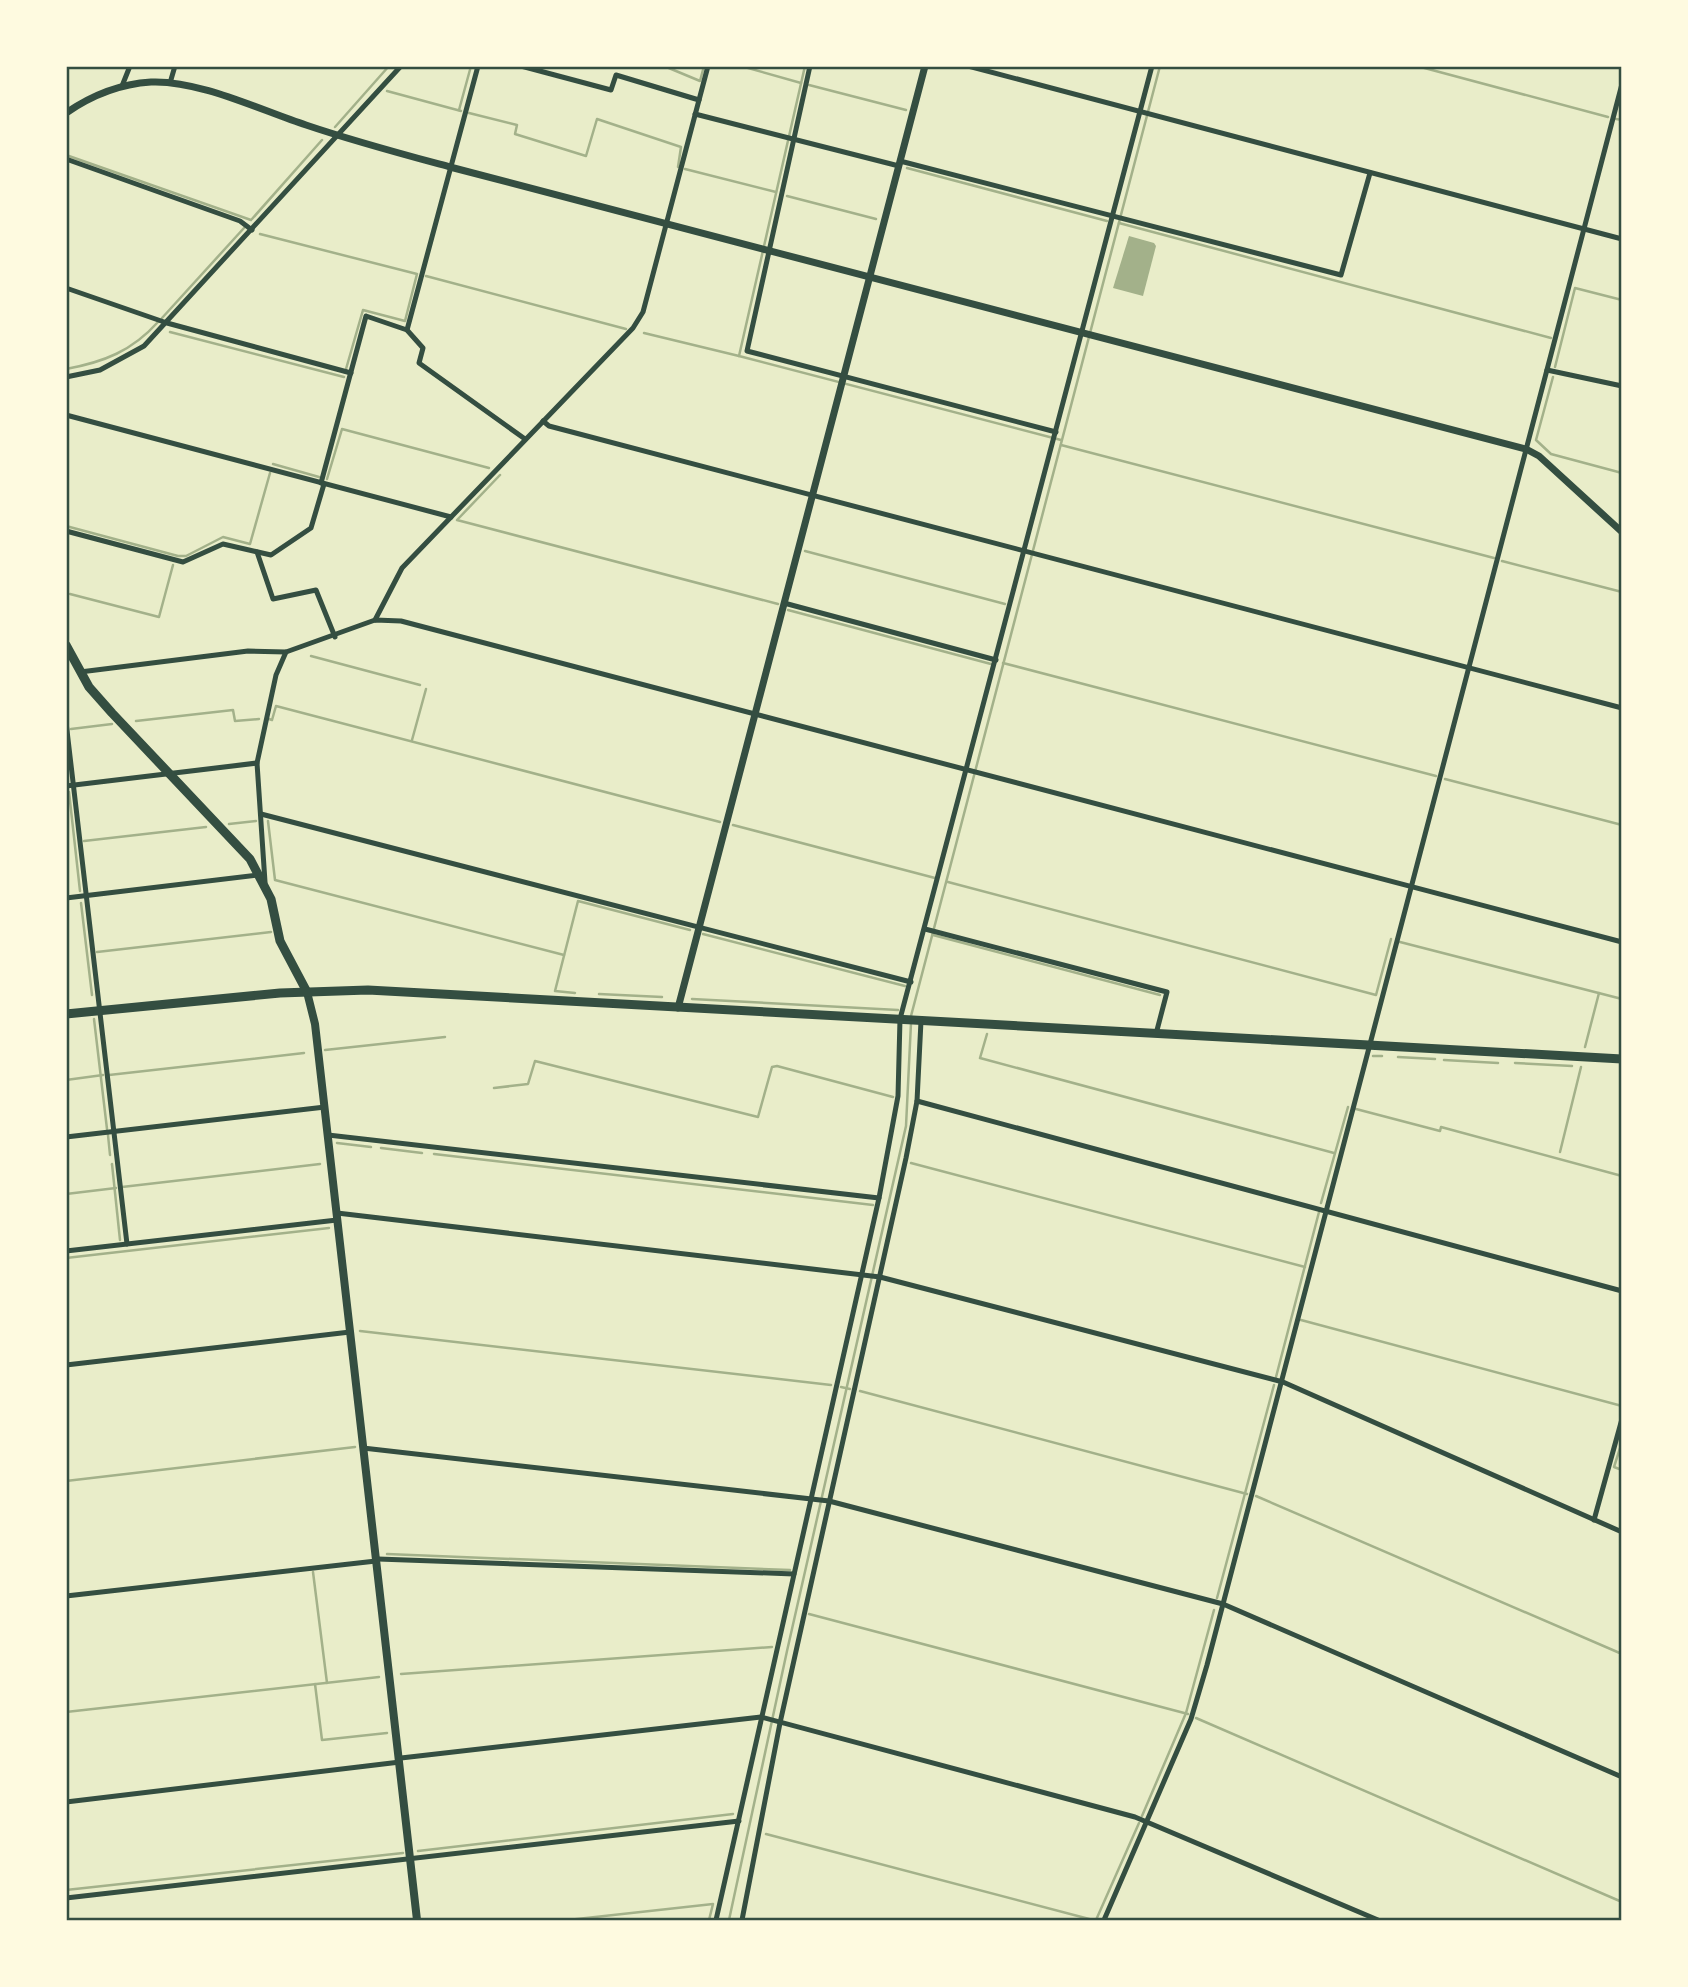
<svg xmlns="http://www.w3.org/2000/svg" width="1688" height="1987" viewBox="0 0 1688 1987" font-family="Bitter,serif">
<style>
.water{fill:#a3b18a}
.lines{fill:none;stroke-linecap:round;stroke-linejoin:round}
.stream{stroke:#a3b18a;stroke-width:2.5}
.minor{stroke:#344e41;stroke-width:5}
.tertiary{stroke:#344e41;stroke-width:7}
.secondary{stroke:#344e41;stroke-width:8}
.primary{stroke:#344e41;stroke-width:9}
.neatline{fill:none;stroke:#344e41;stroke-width:2.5}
</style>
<rect width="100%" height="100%" fill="#e9edc9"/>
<polygon class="water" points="1129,236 1154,243 1156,246 1143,296 1113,288"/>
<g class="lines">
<g class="stream">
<polyline points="664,66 700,81 704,66"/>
<polyline points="741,66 801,83"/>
<polyline points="805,66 739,356 1061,440"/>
<polyline points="1417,66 1608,117"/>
<polyline points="809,85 906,110"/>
<polyline points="387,91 461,111"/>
<polyline points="459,110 471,66"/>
<polyline points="469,113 517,125 515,134 586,156 597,119 681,147 678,167"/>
<polyline points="1616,119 1622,120"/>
<polyline points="335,127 389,66"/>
<polyline points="66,155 251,220"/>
<polyline points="907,168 1107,221"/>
<polyline points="685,169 776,192"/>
<polyline points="787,196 876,219"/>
<polyline points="252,219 322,140"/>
<polyline points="1119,223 1551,338"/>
<polyline points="260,234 417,274 405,321 363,310 346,369"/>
<polyline points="426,276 626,329"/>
<polyline points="162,318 244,228"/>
<polyline points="170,332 344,377"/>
<polyline points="644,333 739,356"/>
<polyline points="1555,367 1575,288 1622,300"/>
<path d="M66 369C104 362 132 351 158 322"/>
<polyline points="1553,377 1536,440 1551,454 1622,473"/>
<polyline points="1061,445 1494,558"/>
<polyline points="273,464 319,477"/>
<polyline points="500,475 457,520 778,604"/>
<polyline points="327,479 342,429 489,468"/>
<polyline points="66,526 178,556 186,556 223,537 250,544 270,473"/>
<polyline points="805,551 1005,604"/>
<polyline points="1502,561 1622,592"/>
<polyline points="70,594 159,617 173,565"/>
<polyline points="788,610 991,664"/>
<polyline points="311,656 420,685"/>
<polyline points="1003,663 1436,776"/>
<polyline points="269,719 272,720 276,706 720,822"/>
<polyline points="136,721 233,710 235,721 259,719"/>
<polyline points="71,729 112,724"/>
<polyline points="412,740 426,689"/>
<polyline points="66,774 67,780"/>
<polyline points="1445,779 1622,825"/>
<polyline points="69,792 80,891"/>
<polyline points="268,821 275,880 564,955"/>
<polyline points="229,824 256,821"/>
<polyline points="733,825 935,878"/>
<polyline points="84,841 206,827"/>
<polyline points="948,882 1376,995 1391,939"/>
<polyline points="81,903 92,995"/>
<polyline points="703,934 905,986"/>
<polyline points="933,935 1160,995"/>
<polyline points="1400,942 1622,999"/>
<polyline points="97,952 271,932"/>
<polyline points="575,993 555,991 578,901 690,930"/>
<polyline points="599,994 662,997"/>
<polyline points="692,999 898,1010"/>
<polyline points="911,1016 1160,66"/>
<polyline points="94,1019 107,1129"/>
<polyline points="987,1034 980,1058 1334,1153"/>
<polyline points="1585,1047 1599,993"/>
<polyline points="325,1050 445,1037"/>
<polyline points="1373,1056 1382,1056"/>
<polyline points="1398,1057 1435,1059"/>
<polyline points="1444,1060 1498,1063"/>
<polyline points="1515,1063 1572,1066"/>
<polyline points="109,1075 304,1053"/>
<polyline points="66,1080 103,1075"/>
<polyline points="494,1088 528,1084 535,1061 758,1117 772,1067 777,1066 893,1097"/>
<polyline points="1356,1109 1440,1131 1441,1127 1622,1176"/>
<polyline points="108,1135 110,1155"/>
<polyline points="337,1143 371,1147"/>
<polyline points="381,1148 422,1153"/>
<polyline points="1560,1152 1581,1067"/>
<polyline points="434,1154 873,1205"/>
<polyline points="911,1163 1305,1267"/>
<polyline points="112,1164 120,1240"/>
<polyline points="122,1187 320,1164"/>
<polyline points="66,1194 116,1188"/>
<polyline points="1321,1203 1348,1107"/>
<polyline points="66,1258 329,1228"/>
<polyline points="1301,1320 1622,1406"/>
<polyline points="360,1331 831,1385"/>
<polyline points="1276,1377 1319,1212"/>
<polyline points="841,1387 850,1389"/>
<polyline points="860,1391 1247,1494"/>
<polyline points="1622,1442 1614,1467 1622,1470"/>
<polyline points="66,1481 355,1447"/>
<polyline points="1256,1496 1622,1654"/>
<polyline points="387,1554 790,1570"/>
<polyline points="313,1572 327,1683"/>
<polyline points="1217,1598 1274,1385"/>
<polyline points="809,1614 1188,1714"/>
<polyline points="401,1674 772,1647"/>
<polyline points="315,1684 322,1740 387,1733"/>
<polyline points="66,1712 379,1677"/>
<polyline points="1196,1718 1622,1902"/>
<polyline points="1142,1816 1186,1713 1214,1610"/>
<polyline points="766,1834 1093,1920"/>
<polyline points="418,1851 733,1814"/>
<polyline points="66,1890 403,1853"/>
<polyline points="568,1920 713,1904 709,1920"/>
<polyline points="729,1920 787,1651 906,1126 911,1023"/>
<polyline points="1096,1920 1139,1823"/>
</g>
<g class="minor">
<polyline points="521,66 611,90 616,75 699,100"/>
<polyline points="810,66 747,351 1056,432"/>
<polyline points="968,66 1622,239"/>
<polyline points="170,83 175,66"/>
<polyline points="122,86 130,66"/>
<polyline points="695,114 899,166"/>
<polyline points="66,159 240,221 252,230"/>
<polyline points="900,161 1341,275 1370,173"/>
<polyline points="66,288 167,323 351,373"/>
<polyline points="407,330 423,348 419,363 525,439"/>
<polyline points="1547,370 1622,386"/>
<polyline points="66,377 100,370 144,346 401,66"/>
<polyline points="66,415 451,517"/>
<polyline points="543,421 549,426 1622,708"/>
<polyline points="321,483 366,316 407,330 478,66"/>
<polyline points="66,531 183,562 223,544 271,555 311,528 324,484"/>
<polyline points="257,552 273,599 316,590 335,637"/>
<polyline points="784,603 996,660"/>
<polyline points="375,620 402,568 633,328 643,312 708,66"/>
<polyline points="80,672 248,651 286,652 375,620 401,621 1622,942"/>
<polyline points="66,722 127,1244"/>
<polyline points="66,786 257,763"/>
<polyline points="261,814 911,982"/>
<polyline points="265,882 257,763 276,675 286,652"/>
<polyline points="66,898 258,875"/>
<polyline points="925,929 1167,992 1156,1034"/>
<polyline points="917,1101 1622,1291"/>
<polyline points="328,1135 879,1198"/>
<polyline points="66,1137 325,1107"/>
<polyline points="337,1213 880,1277 1283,1382 1622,1532"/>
<polyline points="66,1251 337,1220"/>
<polyline points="66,1365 350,1332"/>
<polyline points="363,1448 829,1501 1223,1604 1622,1777"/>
<polyline points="1594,1520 1622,1419"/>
<polyline points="378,1559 794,1574"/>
<polyline points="66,1596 376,1561"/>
<polyline points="401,1758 761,1717 1135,1817 1378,1920"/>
<polyline points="66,1802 400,1762"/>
<polyline points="66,1898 739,1821"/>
<polyline points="716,1920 879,1198 898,1096 900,1019 1152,66"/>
<polyline points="742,1920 780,1723 906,1158 917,1101 921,1021"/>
<polyline points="1104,1920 1191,1719 1207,1665 1622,84"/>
</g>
<g class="tertiary">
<path d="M66 113C92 95 119 84 151 82 199 80 260 110 306 125 353 141 402 154 450 167L1526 449 1539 456 1622 532"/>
<polyline points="678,1008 925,66"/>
</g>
<polyline class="secondary" points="307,992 315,1024 417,1920"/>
<g class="primary">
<polyline points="66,645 89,687 112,713 250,859 271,899 280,941 307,992"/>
<polyline points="66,1014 280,993 368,990 1622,1059"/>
</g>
</g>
<rect width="1688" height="1987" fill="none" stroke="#fefae0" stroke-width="136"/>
<rect x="68" y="68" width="1552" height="1851" class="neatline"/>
</svg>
